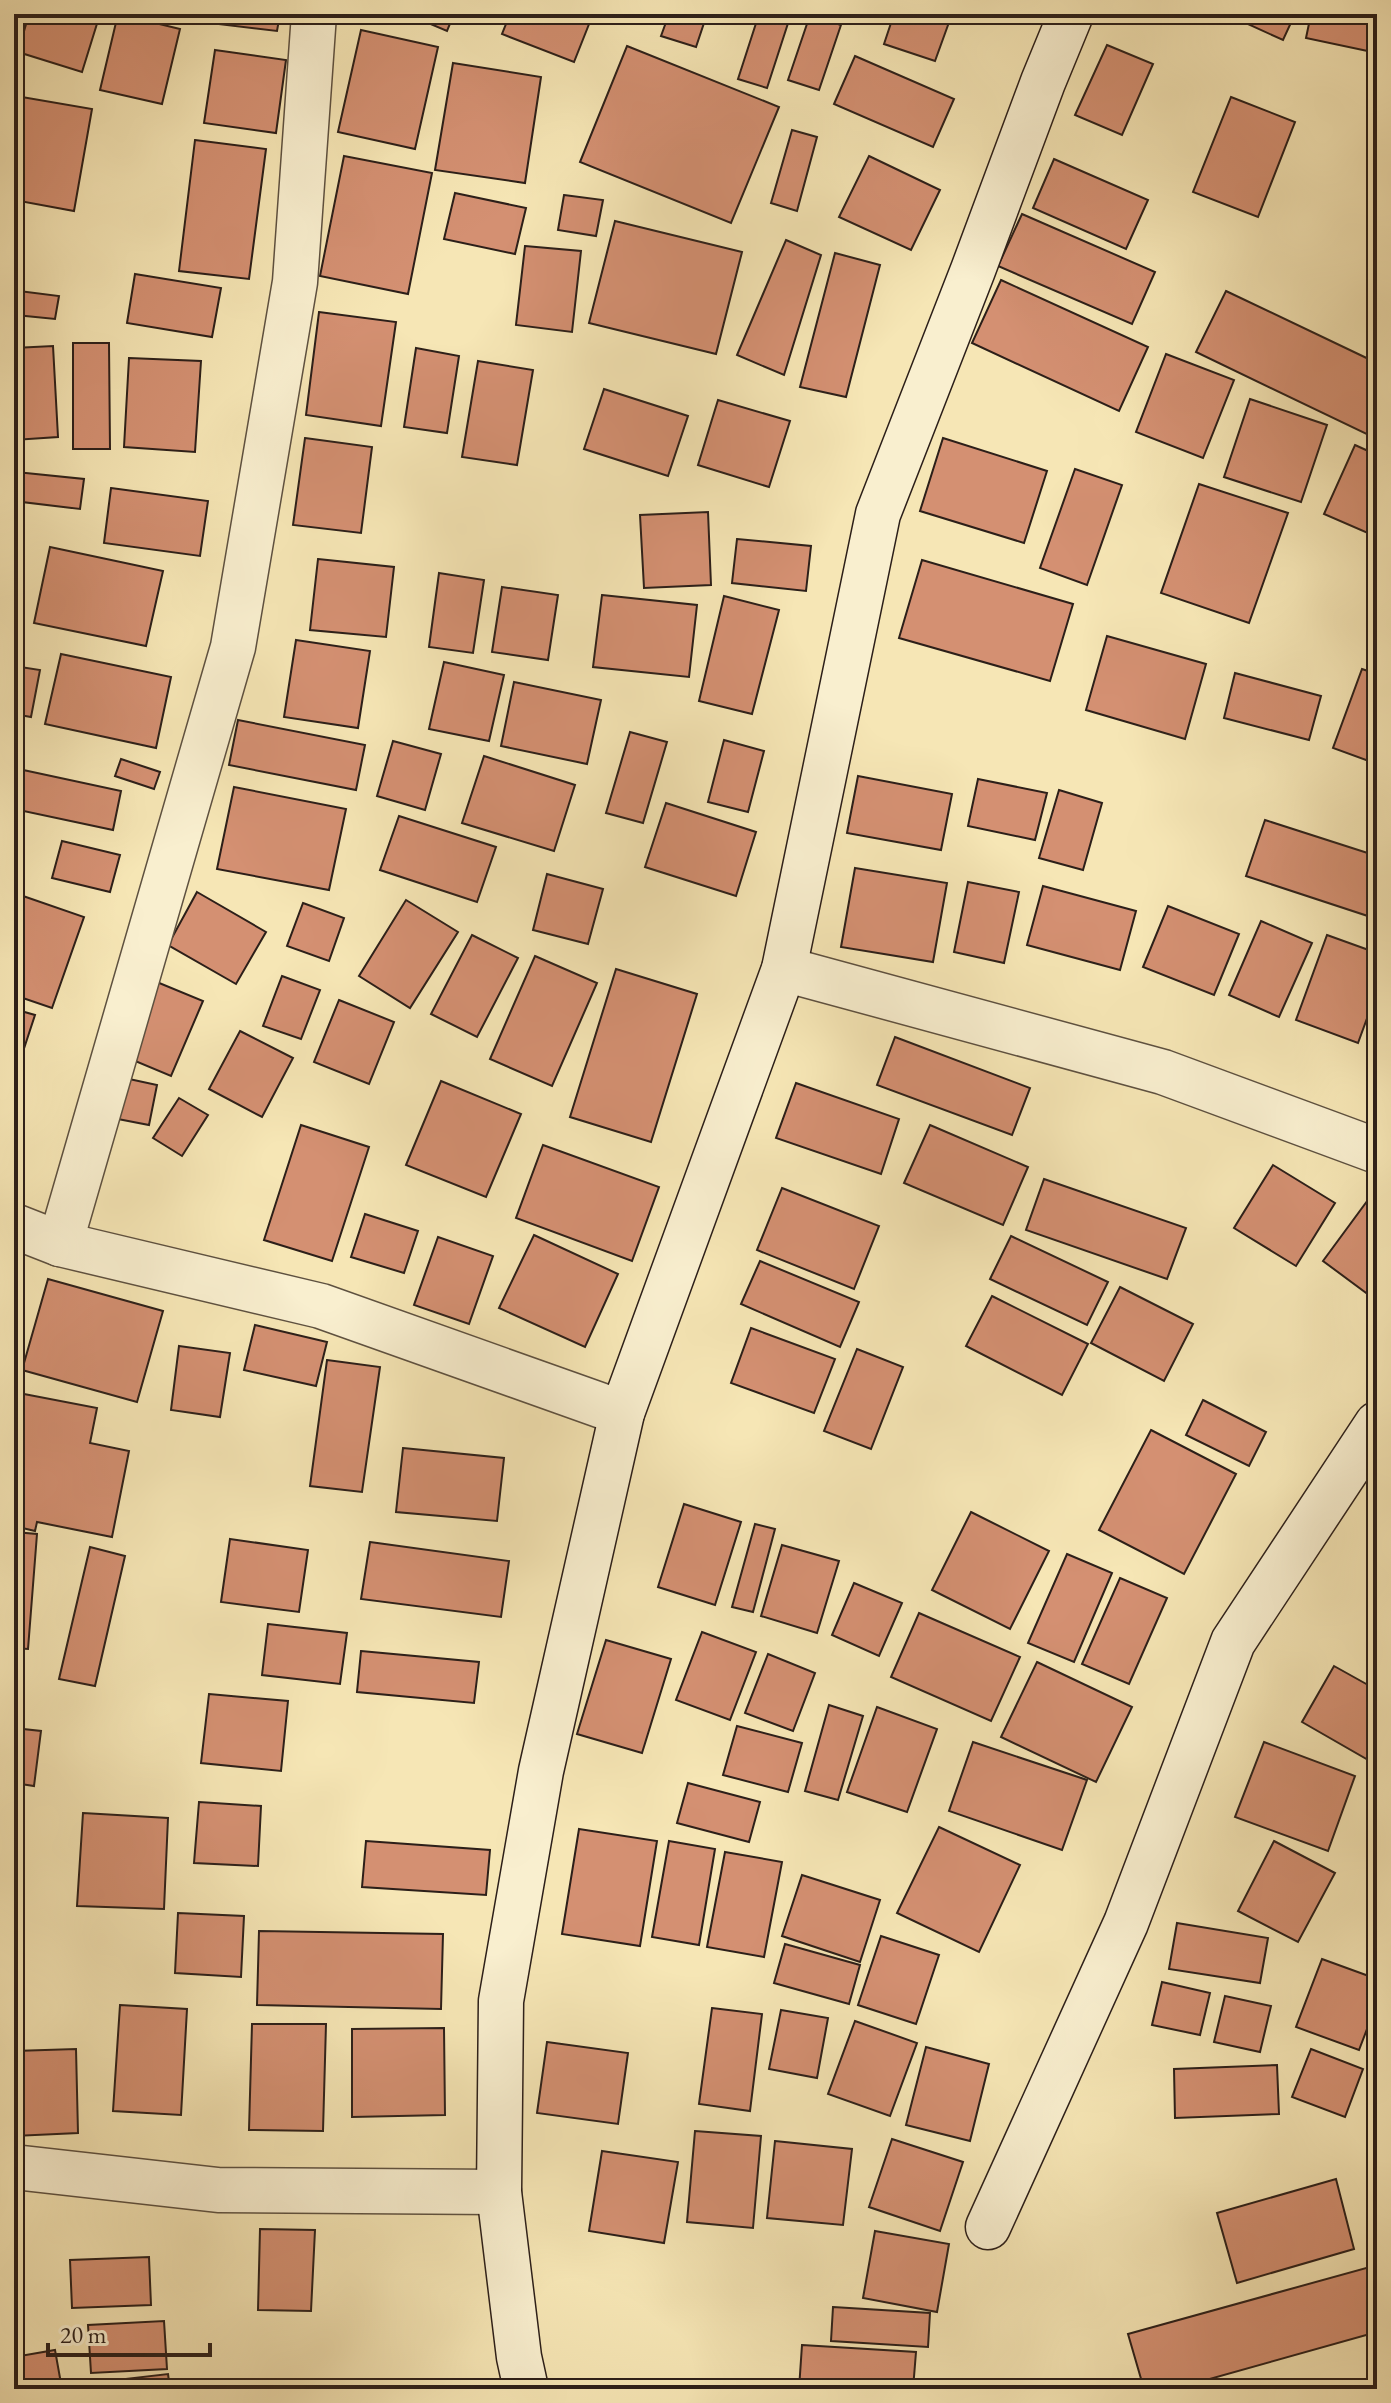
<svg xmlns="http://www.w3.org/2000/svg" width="1391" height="2403" viewBox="0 0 1391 2403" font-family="'EB Garamond',serif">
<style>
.building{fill:#d49072;stroke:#2c1f19;stroke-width:2}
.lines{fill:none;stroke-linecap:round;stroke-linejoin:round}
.street-casing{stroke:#5e5140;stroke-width:47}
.secondary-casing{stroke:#2c1f19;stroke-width:47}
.street{stroke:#f9efcf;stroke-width:44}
.secondary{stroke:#f9efcf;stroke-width:44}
</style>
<rect width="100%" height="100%" fill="#f6e6b5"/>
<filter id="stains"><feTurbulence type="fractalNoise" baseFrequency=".0025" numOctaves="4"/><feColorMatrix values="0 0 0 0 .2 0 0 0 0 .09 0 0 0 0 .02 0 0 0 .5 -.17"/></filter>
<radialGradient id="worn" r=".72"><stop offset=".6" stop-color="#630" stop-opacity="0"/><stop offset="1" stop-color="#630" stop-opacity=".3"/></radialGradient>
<g class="building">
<polygon points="29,14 100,14 82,72 18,52"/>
<polygon points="118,14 180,29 162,104 100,90"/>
<polygon points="202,14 280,14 277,31 201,22"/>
<polygon points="407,14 454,14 447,31"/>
<polygon points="510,14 593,14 574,62 502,34"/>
<polygon points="669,14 707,14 696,47 661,36"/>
<polygon points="759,14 791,14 767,88 738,79"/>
<polygon points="894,14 952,14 935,61 884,44"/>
<polygon points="1226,14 1295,14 1283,40"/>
<polygon points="1311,14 1377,14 1377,53 1306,38"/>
<polygon points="810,15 841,25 819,90 788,80"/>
<polygon points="361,30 438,47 415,149 338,132"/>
<polygon points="1107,45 1153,64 1122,135 1075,115"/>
<polygon points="627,46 779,107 731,223 580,162"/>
<polygon points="215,50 286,60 276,133 204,123"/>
<polygon points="855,56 954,99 933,147 834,104"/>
<polygon points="453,63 541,77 525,183 435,170"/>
<polygon points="16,96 92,109 74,211 14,200"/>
<polygon points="1231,97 1295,122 1258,217 1193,192"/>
<polygon points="792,130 817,137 797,211 771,203"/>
<polygon points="195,140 266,149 249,279 179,271"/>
<polygon points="344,156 432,173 408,294 320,276"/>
<polygon points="869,156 940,190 911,250 839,217"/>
<polygon points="1054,159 1148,200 1126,249 1033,208"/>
<polygon points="455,193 526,208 515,254 444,239"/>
<polygon points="564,195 603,200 596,236 558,230"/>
<polygon points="1022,214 1155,272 1132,324 998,266"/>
<polygon points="615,221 742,252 716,354 589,323"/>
<polygon points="786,240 821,255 784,375 737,355"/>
<polygon points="525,246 581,251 572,332 516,325"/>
<polygon points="835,253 880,265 846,397 800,387"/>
<polygon points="135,274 221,288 212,337 127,323"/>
<polygon points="1001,280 1148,347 1119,411 972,343"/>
<polygon points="19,291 59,296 55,319 16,315"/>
<polygon points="1226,291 1377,363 1377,439 1196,352"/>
<polygon points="319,312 396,322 381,426 306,415"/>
<polygon points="73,343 109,343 110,449 73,449"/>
<polygon points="53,346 58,437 14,440 14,348"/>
<polygon points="416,348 459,356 447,433 404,427"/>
<polygon points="1166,354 1234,380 1203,458 1136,432"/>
<polygon points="129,358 201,361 195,452 124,447"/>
<polygon points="478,361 533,370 517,465 462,457"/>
<polygon points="604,389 688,416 668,476 584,449"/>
<polygon points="1250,399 1327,425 1301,502 1224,477"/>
<polygon points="718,400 790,421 769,487 698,465"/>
<polygon points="305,438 372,447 361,533 293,525"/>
<polygon points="943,438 1047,471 1024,543 920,511"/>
<polygon points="1355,445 1377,455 1377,537 1324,514"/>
<polygon points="1075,469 1122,485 1087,585 1040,568"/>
<polygon points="16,472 84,479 80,509 14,501"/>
<polygon points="1199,484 1288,513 1249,623 1161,593"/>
<polygon points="111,488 208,501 200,556 104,543"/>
<polygon points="708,512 711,585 644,588 640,515"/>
<polygon points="737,539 811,546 806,591 732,583"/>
<polygon points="50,547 163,571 146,646 34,623"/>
<polygon points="318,559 394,567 386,637 310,630"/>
<polygon points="922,560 1073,604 1050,681 899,638"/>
<rect x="14" y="572" width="10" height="77"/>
<polygon points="439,573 484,580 473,653 429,647"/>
<polygon points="502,587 558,595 548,660 492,652"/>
<polygon points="602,595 697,605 689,677 593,667"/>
<polygon points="724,596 779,610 752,714 699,701"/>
<polygon points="1107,636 1206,664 1185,739 1086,710"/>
<polygon points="296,640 370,651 358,728 284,717"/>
<polygon points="61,654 171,677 156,748 45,724"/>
<polygon points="444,662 504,675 489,741 429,729"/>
<polygon points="14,666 40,670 31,717 14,714"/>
<polygon points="1362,669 1377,674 1377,764 1333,748"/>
<polygon points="1235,673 1321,696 1309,740 1224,718"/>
<polygon points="514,682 601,700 587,764 501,746"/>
<polygon points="238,720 365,745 356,790 229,765"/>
<polygon points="630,732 667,742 643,823 606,813"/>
<polygon points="724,740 764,751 748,812 708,802"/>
<polygon points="393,741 441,754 425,810 377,796"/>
<polygon points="484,756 575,785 554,851 462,823"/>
<polygon points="121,759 160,772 154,789 115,776"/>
<polygon points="14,768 121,791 113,830 14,809"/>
<polygon points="858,776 952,794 941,850 847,833"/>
<polygon points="978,779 1047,793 1035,840 968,826"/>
<polygon points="234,787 346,809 329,890 217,869"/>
<polygon points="1059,790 1102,803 1083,870 1039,858"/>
<polygon points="666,803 756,832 736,896 645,867"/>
<polygon points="399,816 496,847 477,902 380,870"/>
<polygon points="1265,820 1377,856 1377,919 1246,876"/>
<polygon points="62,841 120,855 110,892 52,878"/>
<polygon points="855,868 947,883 933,962 841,947"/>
<polygon points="547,874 603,889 588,944 533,930"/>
<polygon points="968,882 1019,892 1004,963 954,952"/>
<polygon points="1043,886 1136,911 1120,970 1027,945"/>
<polygon points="197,892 266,932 236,984 168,945"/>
<polygon points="23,896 84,917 52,1008 14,995 14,922"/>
<polygon points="406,900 458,932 410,1008 359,976"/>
<polygon points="303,903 344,918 329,961 287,946"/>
<polygon points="1168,906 1239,934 1214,995 1143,967"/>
<polygon points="1261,921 1312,943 1279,1017 1229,995"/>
<polygon points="472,935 518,958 477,1037 431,1014"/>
<polygon points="1327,935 1377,953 1377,991 1358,1043 1296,1020"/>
<polygon points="535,956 597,983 552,1086 490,1059"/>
<polygon points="616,969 697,994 651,1142 570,1117"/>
<polygon points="135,973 203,1001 171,1076 104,1048"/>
<polygon points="282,976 320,990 301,1039 263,1026"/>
<polygon points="339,1000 394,1022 369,1084 314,1062"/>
<polygon points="14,1009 35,1015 14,1079"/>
<polygon points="240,1031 293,1058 262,1117 209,1089"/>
<polygon points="895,1037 1030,1088 1012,1135 877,1085"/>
<polygon points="106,1074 157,1085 149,1125 97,1115"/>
<polygon points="441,1081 521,1114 486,1197 406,1165"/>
<polygon points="796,1083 899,1119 881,1174 776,1138"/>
<polygon points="179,1098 208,1115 182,1156 153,1138"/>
<polygon points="301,1125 369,1147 332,1261 264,1240"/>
<polygon points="930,1125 1028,1167 1003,1225 904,1183"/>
<polygon points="543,1145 659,1187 632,1261 516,1218"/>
<polygon points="1273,1165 1335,1203 1296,1266 1234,1228"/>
<polygon points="1044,1179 1186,1228 1167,1279 1026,1230"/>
<polygon points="782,1188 879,1226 854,1289 757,1250"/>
<polygon points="1376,1189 1377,1190 1377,1301 1323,1261"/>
<polygon points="365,1214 418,1231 404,1273 351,1257"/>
<polygon points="534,1235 618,1274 585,1347 499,1308"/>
<polygon points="1011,1236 1108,1282 1087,1325 990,1279"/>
<polygon points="438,1237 493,1256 469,1324 414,1305"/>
<polygon points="760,1261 859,1302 840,1347 741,1304"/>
<polygon points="48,1279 163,1311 137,1402 22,1370"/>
<polygon points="1120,1287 1193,1324 1164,1381 1091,1343"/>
<polygon points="992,1296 1088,1344 1062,1395 966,1346"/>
<polygon points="255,1325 327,1342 316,1386 244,1370"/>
<polygon points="751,1328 835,1359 814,1413 731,1383"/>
<polygon points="179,1346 230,1353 220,1417 171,1410"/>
<polygon points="857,1349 903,1367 871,1449 824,1431"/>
<polygon points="327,1360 380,1367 362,1492 310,1486"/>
<polygon points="24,1394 97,1408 90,1443 129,1451 112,1537 37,1522 35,1531 14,1526 14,1447"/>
<polygon points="1203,1400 1266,1432 1249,1466 1186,1435"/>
<polygon points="1151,1430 1236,1474 1184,1574 1099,1530"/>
<polygon points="403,1448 504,1458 497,1521 396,1512"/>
<polygon points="684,1504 741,1522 715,1605 658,1587"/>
<polygon points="971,1512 1049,1551 1010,1629 932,1590"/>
<polygon points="755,1524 775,1529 753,1612 732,1607"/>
<polygon points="14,1532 37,1534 28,1649 14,1648"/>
<polygon points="230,1539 308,1550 299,1612 221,1602"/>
<polygon points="370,1542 509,1561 501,1617 361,1599"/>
<polygon points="782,1545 839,1561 817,1633 761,1616"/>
<polygon points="90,1547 125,1556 95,1686 59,1679"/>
<polygon points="1067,1554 1112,1573 1074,1662 1028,1643"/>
<polygon points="1120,1578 1167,1598 1129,1684 1082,1664"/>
<polygon points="854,1583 902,1603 879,1656 832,1635"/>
<polygon points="919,1613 1020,1657 991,1721 891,1677"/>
<polygon points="268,1624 347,1633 340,1684 262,1675"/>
<polygon points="702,1632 756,1652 730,1720 676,1700"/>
<polygon points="606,1640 671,1659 642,1753 577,1734"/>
<polygon points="361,1651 479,1662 474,1703 357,1692"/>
<polygon points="768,1654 815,1673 793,1731 745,1713"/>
<polygon points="1037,1662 1132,1707 1096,1782 1001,1737"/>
<polygon points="1334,1666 1377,1690 1377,1765 1302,1722"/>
<polygon points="209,1694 288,1701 281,1771 201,1763"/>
<polygon points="829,1705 863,1716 838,1800 805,1791"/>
<polygon points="877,1707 937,1729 907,1812 847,1792"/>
<polygon points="737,1726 802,1743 788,1792 723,1775"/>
<polygon points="14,1728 41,1731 34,1786 14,1783"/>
<polygon points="973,1742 1087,1780 1062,1850 949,1811"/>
<polygon points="1264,1742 1355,1776 1328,1851 1235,1817"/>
<polygon points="688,1783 760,1802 749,1842 677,1823"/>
<polygon points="199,1802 261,1806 258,1866 194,1863"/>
<polygon points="83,1813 168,1818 164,1909 77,1906"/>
<polygon points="14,1822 22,1822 14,1914"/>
<polygon points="939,1827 1020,1865 979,1952 897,1913"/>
<polygon points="579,1829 657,1841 640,1946 562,1934"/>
<polygon points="366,1841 490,1850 486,1895 362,1887"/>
<polygon points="669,1841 715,1849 699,1945 652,1937"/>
<polygon points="1274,1841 1335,1873 1298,1942 1238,1911"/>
<polygon points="725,1852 782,1862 764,1957 707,1947"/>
<polygon points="802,1875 880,1900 860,1962 782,1936"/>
<polygon points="178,1913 244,1916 241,1977 175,1973"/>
<polygon points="1177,1923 1268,1938 1260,1983 1169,1969"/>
<polygon points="259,1931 443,1934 441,2009 257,2005"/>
<polygon points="881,1936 939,1955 916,2024 858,2005"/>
<polygon points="785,1944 860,1965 849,2004 774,1983"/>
<polygon points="1322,1959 1377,1979 1377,2003 1359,2050 1296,2027"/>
<polygon points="1162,1982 1210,1993 1200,2035 1152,2025"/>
<polygon points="1225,1996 1271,2006 1260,2052 1214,2042"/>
<polygon points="120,2005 187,2009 181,2115 113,2111"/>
<polygon points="712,2008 762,2014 750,2111 699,2104"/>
<polygon points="781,2010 828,2018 817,2078 769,2069"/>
<polygon points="855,2021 917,2043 890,2116 828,2094"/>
<polygon points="252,2024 326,2024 323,2131 249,2130"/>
<polygon points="444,2028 445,2115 352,2117 352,2029"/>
<polygon points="547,2042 628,2053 618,2124 537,2113"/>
<polygon points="926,2047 989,2064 970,2141 906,2125"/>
<polygon points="76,2049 78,2133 14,2136 14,2051"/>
<polygon points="1311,2049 1363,2069 1345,2117 1292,2097"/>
<polygon points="1277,2065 1279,2114 1175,2118 1174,2069"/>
<polygon points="695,2131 761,2136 753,2228 687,2222"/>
<polygon points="892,2139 963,2162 940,2231 869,2207"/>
<polygon points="775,2141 852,2149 843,2225 767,2218"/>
<polygon points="602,2151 678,2162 664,2243 589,2231"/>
<polygon points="1336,2179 1354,2249 1237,2283 1217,2213"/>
<polygon points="260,2229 315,2230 311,2311 258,2310"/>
<polygon points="875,2231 949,2244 937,2312 863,2298"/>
<polygon points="149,2257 151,2305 72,2308 70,2260"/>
<polygon points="1377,2265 1377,2332 1174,2389 1144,2389 1128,2334"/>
<polygon points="833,2307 930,2313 928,2347 831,2341"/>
<polygon points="164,2321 167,2369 91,2373 88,2325"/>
<polygon points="802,2345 916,2352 913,2389 799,2389"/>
<polygon points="55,2350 62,2389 14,2389 14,2357"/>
<polygon points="168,2374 170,2389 91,2389 90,2383"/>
<polygon points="1377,2376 1377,2389 1334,2389"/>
</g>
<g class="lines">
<g class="street-casing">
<g id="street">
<polyline points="784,969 1163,1072 1377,1151"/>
<polyline points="14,1226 60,1244 321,1306 622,1413"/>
<polyline points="60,1244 233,647 295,282 314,14"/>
<polyline points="14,2167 218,2190 499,2192"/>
</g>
</g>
<g class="secondary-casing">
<g id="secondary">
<polyline points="988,2227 1126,1923 1233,1642 1377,1424"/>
<polyline points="526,2389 519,2357 499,2192 501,2001 541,1771 622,1413 784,969 878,514 973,270 1043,82 1071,14"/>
</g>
</g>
<use href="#street" class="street"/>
<use href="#secondary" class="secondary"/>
</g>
<rect width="1391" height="2403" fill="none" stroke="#f6e6b5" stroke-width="48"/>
<rect x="16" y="16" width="1359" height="2371" fill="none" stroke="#2c1f19" stroke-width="4"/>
<rect x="24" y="24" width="1343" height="2355" fill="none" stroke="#2c1f19" stroke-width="2"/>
<path d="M48 2343v12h162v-12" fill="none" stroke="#2c1f19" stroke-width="4"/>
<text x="60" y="2343" font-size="24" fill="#2c1f19" stroke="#f9efcf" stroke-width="6" paint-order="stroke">20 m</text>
<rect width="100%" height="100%" filter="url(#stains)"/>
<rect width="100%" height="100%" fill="url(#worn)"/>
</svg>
